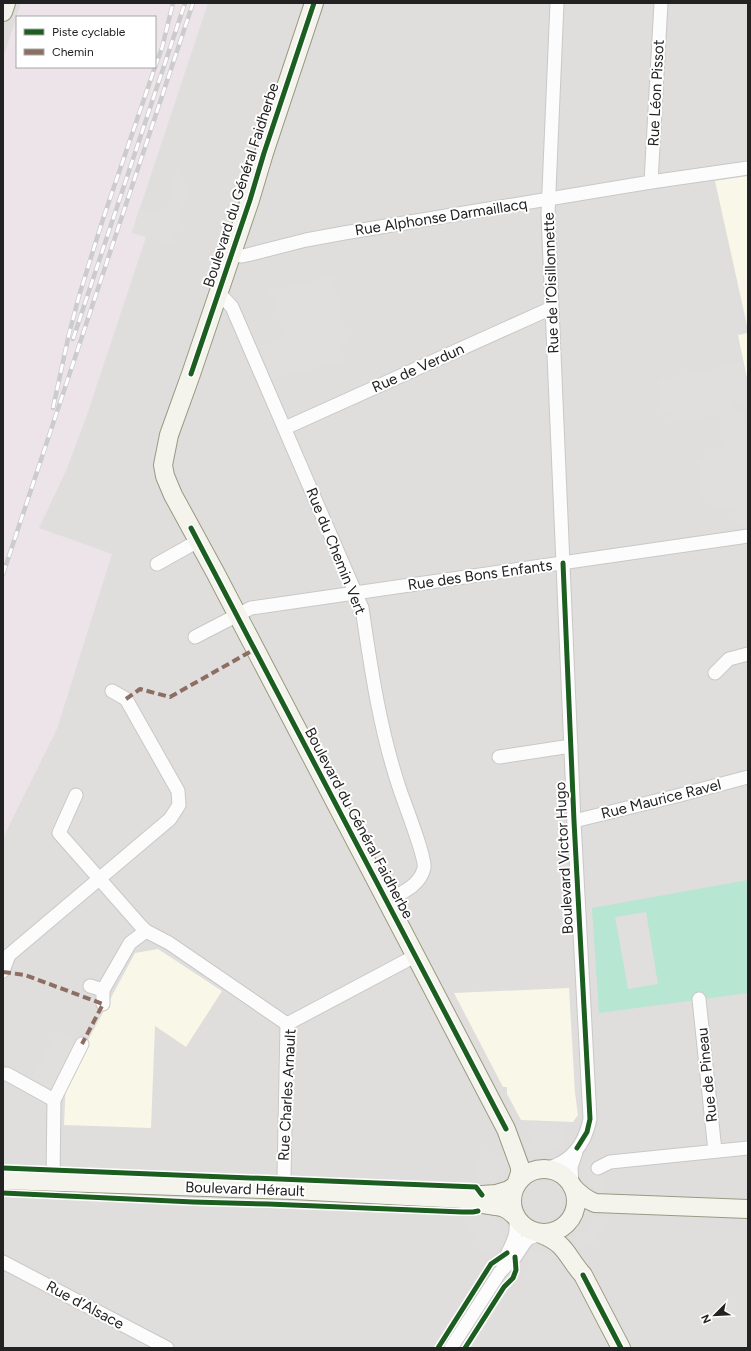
<svg xmlns="http://www.w3.org/2000/svg" width="751" height="1351" viewBox="0 0 751 1351" font-family="Figtree,sans-serif">
<style>
.residential{fill:#dfdedc;fill-rule:evenodd}
.industrial{fill:#ede4e9;fill-rule:evenodd}
.education{fill:#f8f7e8}
.pitch{fill:#b7e6d2}
.parking{fill:#e0dfde}
.lines{fill:none;stroke-linecap:round;stroke-linejoin:round}
.street-casing{stroke:#c9c8c7;stroke-width:15}
.secondary-casing{stroke:#999a82;stroke-width:20}
.street{stroke:#fdfcfc;stroke-width:13}
.secondary{stroke:#f4f4ed;stroke-width:18}
.rail-casing{stroke:#ccc;stroke-width:4.5}
.rail{stroke:#fff;stroke-width:3;stroke-dasharray:9;stroke-linecap:butt}
.quiet{stroke:#8d6e63;stroke-width:4;stroke-dasharray:8 4;stroke-linecap:butt}
.cycleway-casing{stroke:#fff;stroke-width:8}
.cycleway{stroke:#1b5e20;stroke-width:5}
.labels{text-anchor:middle;dominant-baseline:central;stroke-width:4;stroke-linejoin:round;paint-order:stroke}
.street-label{font-size:15px;fill:#222;stroke:#fff}
</style>
<rect width="100%" height="100%" fill="#f0eeeb"/>
<path class="residential" d="M3 3H748V1348H3ZM17 17H155V67H17Z"/>
<path class="industrial" d="M21 3H208L132 232 146 237 87 415 66 471 39 528 112 554 57 729 3 838V58ZM17 17H155V67H17Z"/>
<g class="education">
<polygon points="748,176 748,330 715,181"/>
<polygon points="748,333 748,383 738,335"/>
<polygon points="158,949 222,991 186,1047 155,1026 151,1128 64,1125 66,1081 135,953"/>
<polygon points="569,988 575,1093 578,1115 573,1122 521,1120 507,1094 507,1087 503,1087 454,993"/>
</g>
<polygon class="pitch" points="748,880 748,993 599,1013 592,908"/>
<g class="parking">
<polygon points="177,166 188,190 172,245 132,233 139,209 165,217"/>
<polygon points="332,276 349,345 340,347 345,361 269,380 265,366 267,365 262,345 284,339 274,295 269,296 268,290 270,291"/>
<polygon points="743,362 748,384 748,401 733,403 735,413 742,412 747,448 748,448 748,523 736,524 733,507 712,510 711,496 703,498 697,459 705,458 704,450 722,447 719,415 670,422 669,412 662,413 659,380"/>
<polygon points="646,912 658,984 628,989 615,917"/>
<polygon points="57,1031 79,1042 51,1092 31,1079"/>
<polygon points="530,1122 567,1125 561,1138 565,1150 536,1151 528,1138"/>
<polygon points="486,1147 497,1158 511,1159 497,1181 482,1180 472,1171"/>
<polygon points="593,1157 606,1183 598,1195 584,1169"/>
<polygon points="493,1210 504,1234 497,1250 483,1253 463,1216 480,1218"/>
<polygon points="595,1216 609,1219 593,1243 579,1241"/>
<polygon points="528,1251 554,1251 562,1265 559,1281 523,1279 530,1265"/>
</g>
<g class="lines">
<g class="street-casing">
<g id="street">
<polyline points="651,182 661,3"/>
<polyline points="231,254 242,256 247,255 306,240 344,233 651,182 748,168"/>
<path d="M219 293 232 307 362 608C371 669 380 731 400 790 404 802 426 858 424 868 420 886 401 893 387 901"/>
<polyline points="285,428 547,310 551,310"/>
<polyline points="157,564 198,541"/>
<polyline points="195,637 251,608 748,536"/>
<polyline points="715,673 729,659 748,654"/>
<polyline points="499,757 571,746"/>
<polyline points="76,795 59,833 140,925 146,931 169,943 287,1024"/>
<polyline points="574,821 680,795 748,777"/>
<polyline points="3,971 9,955 170,819 179,805 178,791 126,699 112,691"/>
<polyline points="90,986 103,990"/>
<polyline points="699,999 715,1151"/>
<polyline points="103,1004 103,990 130,943 146,931"/>
<polyline points="3,1074 7,1074 54,1100"/>
<polyline points="598,1168 610,1162 748,1148"/>
<path d="M545 1169C571 1163 585 1144 590 1119L574 821 548 214 557 3"/>
<polyline points="53,1182 54,1100 82,1044"/>
<polyline points="572,1186 571,1167 576,1152"/>
<polyline points="285,1190 284,1177 287,1024 415,956"/>
<polyline points="3,1262 167,1348"/>
<path d="M503 1265C509 1246 520 1238 515 1216"/>
<polyline points="451,1348 500,1272 515,1257 525,1242 529,1238 541,1234"/>
</g>
</g>
<g class="secondary-casing">
<g id="secondary">
<polyline points="314,3 264,153 250,200 191,374 169,435 163,465 165,476 173,495 215,572 506,1129 520,1167 520,1173 516,1185 509,1190 496,1194 482,1195 463,1199"/>
<polyline points="3,12 6,3"/>
<circle cx="544" cy="1201" r="32"/>
<path d="M3 1180 293 1190 463 1199C469 1200 475 1203 482 1204 497 1207 504 1204 515 1216"/>
<path d="M572 1186C579 1194 585 1199 595 1203L748 1209"/>
<path d="M541 1234C567 1244 566 1256 583 1275L621 1348"/>
</g>
</g>
<use href="#street" class="street"/>
<use href="#secondary" class="secondary"/>
<g class="rail-casing">
<g id="rail">
<polyline points="155,67 162,48 173,3"/>
<polyline points="73,339 185,3"/>
<polyline points="53,408 69,334 79,296 102,222 155,67"/>
<polyline points="3,574 193,3"/>
</g>
</g>
<use href="#rail" class="rail"/>
<g class="quiet">
<polyline points="126,699 140,689 170,697 255,649"/>
<polyline points="3,972 25,975 103,1004 82,1044"/>
</g>
<g class="cycleway-casing">
<g id="cycleway">
<polyline points="191,374 250,200 264,153 314,3"/>
<polyline points="191,528 506,1129"/>
<polyline points="563,563 574,821 590,1119 587,1132 577,1148"/>
<polyline points="3,1168 476,1187 482,1195"/>
<polyline points="3,1193 193,1202 268,1204 462,1212 473,1212 478,1211"/>
<polyline points="583,1275 621,1348"/>
<polyline points="438,1348 491,1264 507,1253"/>
<polyline points="465,1348 504,1287 513,1278 516,1270 515,1257"/>
</g>
</g>
<use href="#cycleway" class="cycleway"/>
</g>
<g class="labels">
<g class="street-label">
<text transform="translate(656 93) rotate(-87)">Rue Léon Pissot</text>
<text transform="translate(241 185) rotate(-72)">Boulevard du Général Faidherbe</text>
<text transform="translate(441 217) rotate(-9)">Rue Alphonse Darmaillacq</text>
<text transform="translate(551 283) rotate(-92)">Rue de l’Oisillonnette</text>
<text transform="translate(418 368) rotate(-24)">Rue de Verdun</text>
<text transform="translate(336 551) rotate(68)">Rue du Chemin Vert</text>
<text transform="translate(480 575) rotate(-8)">Rue des Bons Enfants</text>
<text transform="translate(661 799) rotate(-14)">Rue Maurice Ravel</text>
<text transform="translate(359 823) rotate(62)">Boulevard du Général Faidherbe</text>
<text transform="translate(564 858) rotate(-93)">Boulevard Victor Hugo</text>
<text transform="translate(707 1075) rotate(-96)">Rue de Pineau</text>
<text transform="translate(287 1095) rotate(-87)">Rue Charles Arnault</text>
<text transform="translate(245 1189) rotate(2)">Boulevard Hérault</text>
<text transform="translate(85 1305) rotate(28)">Rue d’Alsace</text>
</g>
</g>
<rect width="751" height="1351" fill="none" stroke="#222222" stroke-width="8"/>
<rect x="16" y="16" width="140" height="52" fill="#ffffff" stroke="#a7a7a7"/>
<rect x="24" y="29" width="20" height="6" fill="#1b5e20" stroke="#a7a7a7"/>
<text x="52" y="36" font-size="12" fill="#222222">Piste cyclable</text>
<rect x="24" y="49" width="20" height="6" fill="#8d6e63" stroke="#a7a7a7"/>
<text x="52" y="56" font-size="12" fill="#222222">Chemin</text>
<g transform="translate(715 1315) rotate(246)" stroke="#ffffff" stroke-width="3" paint-order="stroke">
<path d="M0-3L7 15L0 10L-7 15Z" fill="#222222"/>
<text y="-6" font-size="11" font-weight="bold" text-anchor="middle" fill="#222222">N</text>
</g>
</svg>
